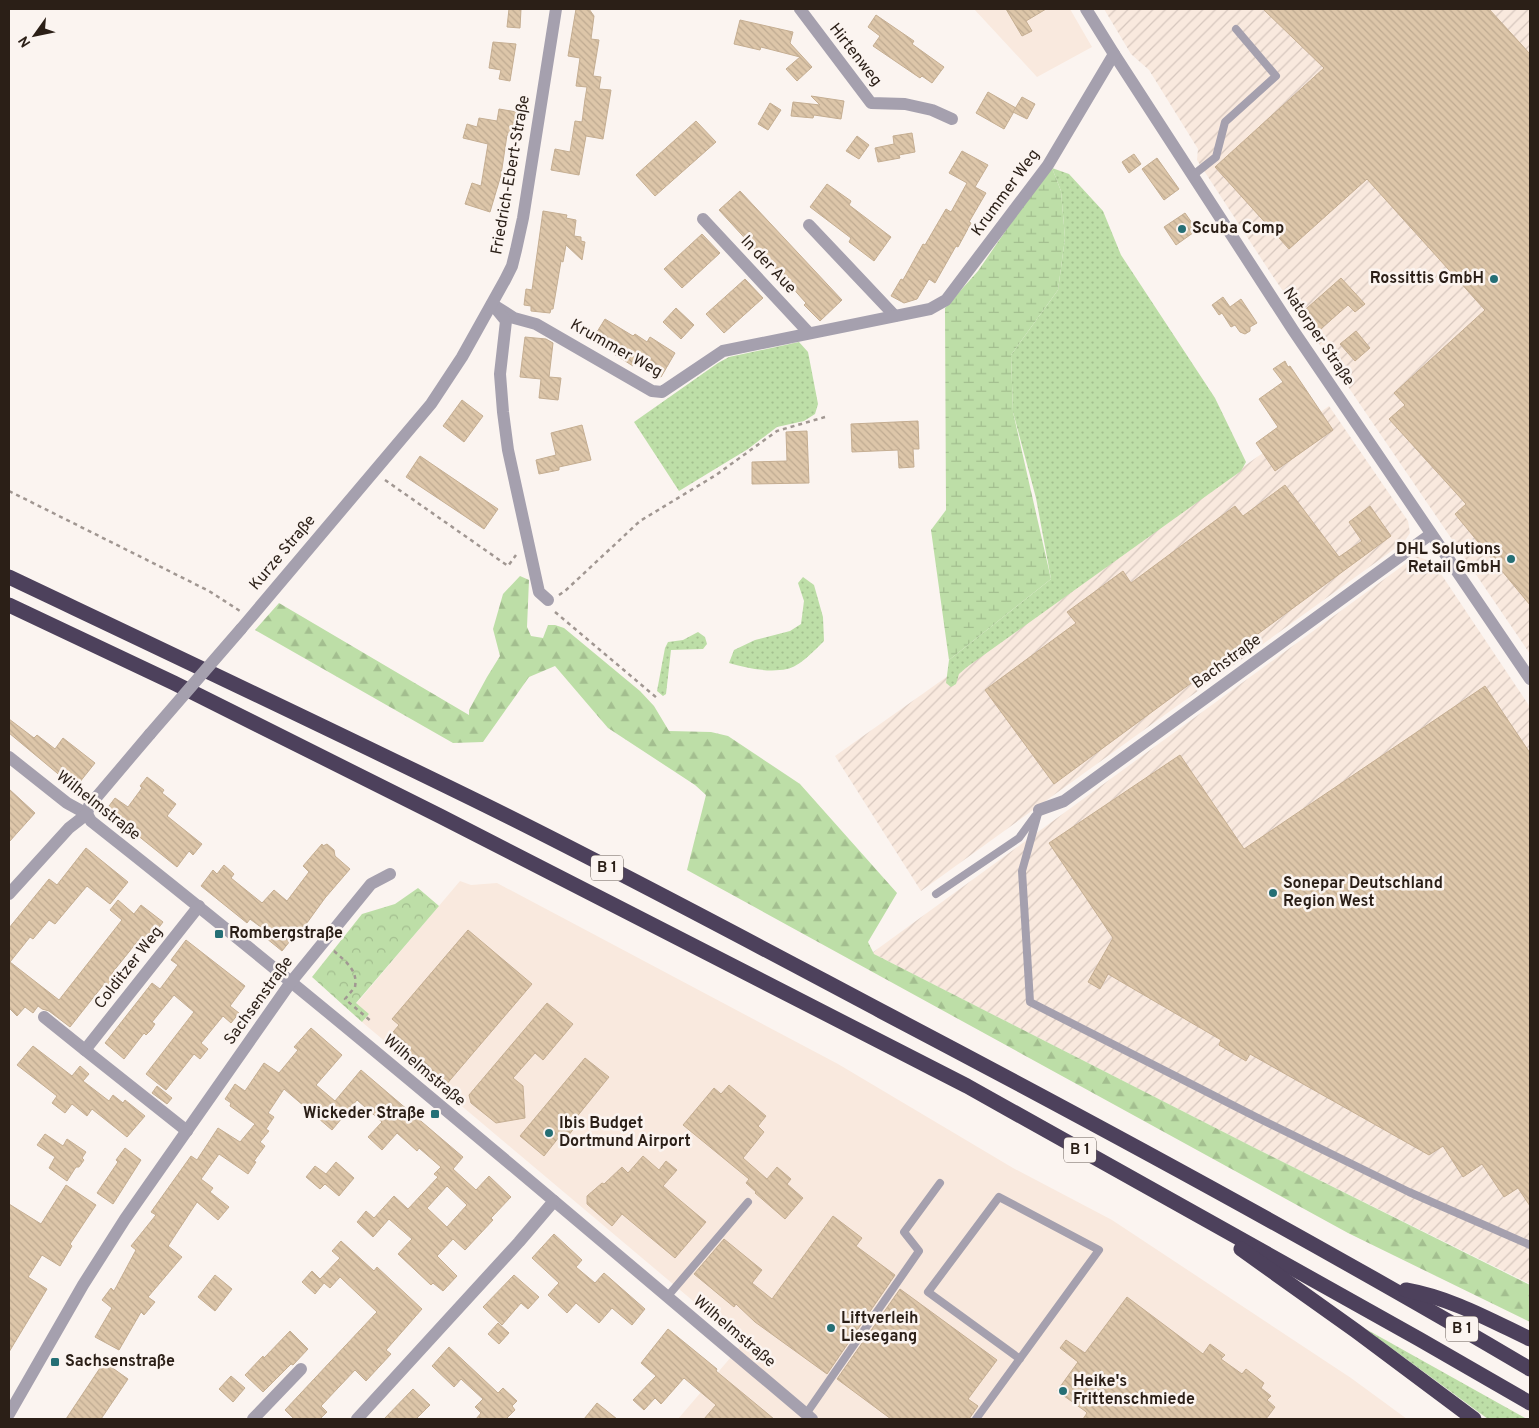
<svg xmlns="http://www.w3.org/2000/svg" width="1539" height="1428" viewBox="0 0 1539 1428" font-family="Overpass,sans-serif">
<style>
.built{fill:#f9e9de}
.industrial{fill:url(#industrial-furrows)}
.grass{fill:url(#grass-dots)}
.forest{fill:url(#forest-firs)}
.wetland{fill:url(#wetland-marsh)}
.park{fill:url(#park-crowns)}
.building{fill:url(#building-back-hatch);stroke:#c5ae92;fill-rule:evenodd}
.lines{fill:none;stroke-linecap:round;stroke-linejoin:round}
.path{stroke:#a19792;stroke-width:2.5;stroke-dasharray:4 4;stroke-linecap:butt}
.lane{stroke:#a5a0ae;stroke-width:8}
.street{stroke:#a5a0ae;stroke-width:12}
.highway{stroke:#4d415c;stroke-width:15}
.street-bridge{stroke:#a5a0ae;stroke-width:12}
.poi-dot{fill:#256f75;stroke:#fbf4f0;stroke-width:2}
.labels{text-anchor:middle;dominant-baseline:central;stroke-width:5;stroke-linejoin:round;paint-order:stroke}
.shield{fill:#fbf4f0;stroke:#695f58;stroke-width:1}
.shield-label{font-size:15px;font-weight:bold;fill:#2b1f17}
.street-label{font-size:16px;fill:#2b1f17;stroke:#fbf4f0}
.poi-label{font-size:16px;font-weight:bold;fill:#2b1f17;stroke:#fbf4f0;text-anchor:start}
</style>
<defs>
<pattern id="industrial-furrows" width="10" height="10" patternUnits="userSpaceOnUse" patternTransform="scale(1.25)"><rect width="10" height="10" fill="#f9e9de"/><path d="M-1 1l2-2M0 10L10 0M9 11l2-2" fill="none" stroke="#d6c7be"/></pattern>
<pattern id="grass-dots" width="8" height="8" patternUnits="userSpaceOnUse" patternTransform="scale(1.25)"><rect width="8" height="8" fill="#bddea7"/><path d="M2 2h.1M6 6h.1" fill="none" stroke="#a3be8f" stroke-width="1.8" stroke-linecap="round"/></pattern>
<pattern id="forest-firs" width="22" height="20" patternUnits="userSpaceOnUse" patternTransform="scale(1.25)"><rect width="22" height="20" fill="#bddea7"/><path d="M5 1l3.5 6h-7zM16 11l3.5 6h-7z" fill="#a3be8f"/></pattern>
<pattern id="wetland-marsh" width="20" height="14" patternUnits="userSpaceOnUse" patternTransform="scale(1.25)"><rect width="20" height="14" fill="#bddea7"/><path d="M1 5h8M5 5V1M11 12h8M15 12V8" fill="none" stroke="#a3be8f"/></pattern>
<pattern id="park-crowns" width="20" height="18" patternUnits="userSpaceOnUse" patternTransform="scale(1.25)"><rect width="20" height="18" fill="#bddea7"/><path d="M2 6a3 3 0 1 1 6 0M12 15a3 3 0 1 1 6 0" fill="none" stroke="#a3be8f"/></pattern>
<pattern id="building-back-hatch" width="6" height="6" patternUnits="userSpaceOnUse" patternTransform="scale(1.25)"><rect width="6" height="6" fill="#ddc6a9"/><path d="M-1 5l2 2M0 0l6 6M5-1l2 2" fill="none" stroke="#beaa91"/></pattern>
</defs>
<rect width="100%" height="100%" fill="#fbf4f0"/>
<g class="built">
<polygon points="974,9 1070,9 1092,47 1037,77"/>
<polygon points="460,881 471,885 497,883 838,1064 1013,1168 1112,1220 1351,1378 1407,1419 678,1419 743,1343 362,1022 369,1014 356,1004"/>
</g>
<g class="industrial">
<polygon points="1104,9 1530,9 1530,654 1270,272 1197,160 1198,149 1149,70 1131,54"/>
<polygon points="1329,406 1408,521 1410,533 1404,542 921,891 835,756"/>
<polygon points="1416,556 1433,562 1530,707 1530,1284 1251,1146 872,953"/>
</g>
<g class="grass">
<polygon points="1052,168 1069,174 1103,211 1121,255 1215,398 1246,462 1241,471 967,667 959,674 956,684 951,687 946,683 949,660 1051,579 1036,498 1013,412 1011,355 1058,290 1065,238 1061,191"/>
<polygon points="799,342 808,352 818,404 815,414 804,421 777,427 748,449 679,491 634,422 718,363 729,357"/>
<path d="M803 577 814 585 823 617 824 641C815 650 799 667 787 669 768 673 746 668 729 663L734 650 755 640 790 631 801 624 804 601 798 583Z"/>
<polygon points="698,632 705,637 707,644 703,649 671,650 666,694 663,696 657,691 665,648 668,642 683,640"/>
<polygon points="1364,1328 1527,1419 1488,1419"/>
</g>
<polygon class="forest" points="520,576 529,580 527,627 531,636 543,638 548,625 555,625 564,628 640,691 654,706 669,731 711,732 728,736 800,784 897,893 868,942 874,954 1251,1146 1530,1285 1530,1322 1348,1233 687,870 706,795 695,785 608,728 555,666 529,677 483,742 453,743 255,630 279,603 469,715 469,710 487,677 500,656 493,629 503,594"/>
<polygon class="wetland" points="1052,168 1061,191 1065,238 1058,290 1011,355 1013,412 1051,579 949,660 931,530 946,510 945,308 978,271 1035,188"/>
<polygon class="park" points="418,888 439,906 356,1003 369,1014 362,1022 312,977 362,914 395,904"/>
<g class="building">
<polygon points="509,9 521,9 520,28 507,27"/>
<polygon points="576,9 589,9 594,16 591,39 599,40 593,76 601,77 599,89 611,90 603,139 586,136 579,175 551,170 555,149 570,152 575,121 582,122 585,99 587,87 576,86 580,58 568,56"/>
<polygon points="1006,9 1046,9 1026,21 1032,31 1022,36"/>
<polygon points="1263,9 1489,9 1530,54 1530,605 1455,514 1466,504 1389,419 1405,405 1394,393 1485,310 1367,179 1289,249 1215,167 1324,68"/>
<polygon points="876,15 914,41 912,44 944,67 932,83 922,76 920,78 873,46 880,36 868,27"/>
<polygon points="740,20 793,32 790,43 812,67 797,81 786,69 800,57 761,47 760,50 734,44"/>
<polygon points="493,42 516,44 510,81 499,79 501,70 489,68"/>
<polygon points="988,92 1016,108 1004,129 976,113"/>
<polygon points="811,96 844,101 841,119 814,115 813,118 791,116 793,102 820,105"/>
<polygon points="1022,97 1035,104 1027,119 1013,112"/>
<polygon points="770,103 781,110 768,130 758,124"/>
<polygon points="499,109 517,112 516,124 517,125 516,136 507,135 501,175 490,212 465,204 472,183 481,186 488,144 463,138 467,124 477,127 479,118 497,121"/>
<polygon points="696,121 716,142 655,196 636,175"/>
<polygon points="912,133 915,152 899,155 900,158 878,162 875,148 894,144 893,136"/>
<polygon points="857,136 869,145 859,159 846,151"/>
<polygon points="962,151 988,165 975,187 986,193 969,222 971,223 958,247 956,246 935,283 929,279 917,299 904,303 891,296 901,279 903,280 923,244 925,245 946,209 951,212 967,183 949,173"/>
<polygon points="1134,154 1141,164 1129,173 1122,162"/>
<polygon points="1157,158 1179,189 1164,200 1142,169"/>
<polygon points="827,184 851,201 849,205 891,237 874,261 849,242 851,238 810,207"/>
<polygon points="740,191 842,300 820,321 804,305 806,303 766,258 764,259 719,210"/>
<polygon points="543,211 567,215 566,218 576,220 574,236 581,237 581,241 585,242 582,260 566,245 563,262 561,261 553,309 551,309 550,313 531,311 531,306 524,305 526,289 532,290"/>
<polygon points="1185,213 1197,230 1176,245 1164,227"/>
<polygon points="702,234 720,253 682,288 664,269"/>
<polygon points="1341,278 1365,304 1355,312 1348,305 1315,334 1298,316"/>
<polygon points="745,279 763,298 724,333 706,314"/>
<polygon points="1223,297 1230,307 1241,299 1257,323 1250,327 1250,331 1245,334 1240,332 1235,325 1231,327 1222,313 1219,315 1212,305"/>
<polygon points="676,308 694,325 681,339 663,322"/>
<polygon points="605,319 633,336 635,334 647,342 650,337 675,353 661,377 635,362 633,366 592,340"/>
<polygon points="1356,331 1370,348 1355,361 1340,344"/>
<polygon points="525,337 546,339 553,343 549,377 561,378 558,400 539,398 541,379 520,377"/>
<polygon points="1285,361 1288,367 1290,366 1333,430 1275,471 1256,443 1278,427 1259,399 1283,382 1273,369"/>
<polygon points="462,400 483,416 464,442 443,426"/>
<polygon points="918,421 919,449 913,449 914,467 899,468 898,450 852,452 851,424"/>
<polygon points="582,425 591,460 559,467 559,470 539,474 536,460 556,455 551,433"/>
<polygon points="807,431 809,483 752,484 752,462 787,461 786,432"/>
<polygon points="420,456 498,509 484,529 406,477"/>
<polygon points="1285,485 1339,557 1362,541 1349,522 1370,506 1391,536 1054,784 985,690 1076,623 1067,612 1123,571 1131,583 1235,506 1243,516"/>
<polygon points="1485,686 1530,753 1530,1206 1518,1188 1504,1197 1482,1164 1463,1177 1443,1146 1429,1155 1250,1054 1246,1061 1219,1045 1221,1040 1108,974 1100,989 1088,982 1113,938 1049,843 1180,755 1244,849"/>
<polygon points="9,719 34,738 37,735 55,749 63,738 95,763 75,788 9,733"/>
<polygon points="147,777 164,790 162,793 176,804 167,816 202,844 193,855 189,851 177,867 106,810 115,798 128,807 142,788 140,786"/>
<polygon points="9,789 35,813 9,842"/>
<polygon points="322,844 323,846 327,844 334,850 335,856 350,869 325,898 304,927 306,929 298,939 294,936 282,951 266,938 270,934 250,919 247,923 201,886 213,870 217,874 224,865 234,874 231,878 262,903 274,890 287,901 309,872 303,866"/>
<polygon points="86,848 128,882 110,904 87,886 55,924 49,920 33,939 30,937 10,962 59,1000 122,920 110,910 118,900 134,914 141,905 163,922 148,942 141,937 112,973 116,976 107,987 104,984 70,1027 49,1011 42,1009 38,1006 33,1013 25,1007 17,1016 9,1008 9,928 49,879 57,885"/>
<polygon points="468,930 532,984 445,1086 388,1038 399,1025 392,1019"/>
<polygon points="186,940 245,986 230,1006 239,1013 231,1023 223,1016 201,1043 208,1049 200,1059 194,1054 166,1090 146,1074 194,1012 174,995 152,1022 155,1024 151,1030 146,1035 144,1033 124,1059 105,1043 152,983 160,989 178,965 171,960"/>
<polygon points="547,1003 573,1024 543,1060 535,1053 513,1078 523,1086 525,1118 496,1123 471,1103 469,1095"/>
<path d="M311 1028 342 1055 316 1085 335 1101 361 1070 463 1157 453 1169 476 1190 489 1176 511 1197 491 1218 493 1220 465 1250 453 1239 437 1256 457 1276 443 1291 433 1283 431 1285 398 1254 412 1239 389 1219 373 1237 357 1222 366 1211 374 1218 394 1196 408 1209 438 1177 434 1174 441 1167 419 1148 417 1151 397 1133 382 1150 368 1137 382 1122 357 1100 332 1130 284 1089 268 1113 274 1117 266 1129 269 1131 260 1142 265 1146 254 1161 256 1162 248 1174 219 1154 201 1179 213 1188 210 1192 229 1207 218 1220 197 1202 168 1246 182 1257 148 1297 155 1302 144 1315 141 1312 119 1350 95 1337 112 1308 102 1300 111 1288 114 1291 136 1250 131 1246 156 1215 151 1212 191 1156 197 1160 218 1128 240 1142 255 1124 230 1106 231 1103 225 1099 235 1084 245 1091 264 1063 279 1073 298 1050 294 1047ZM447 1186 467 1205 447 1227 427 1208Z"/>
<polygon points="33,1046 72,1076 80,1066 89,1074 83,1081 109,1101 113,1095 123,1103 125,1100 145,1116 127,1137 92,1109 87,1116 72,1104 65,1113 52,1103 57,1096 17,1065"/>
<polygon points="585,1058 609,1077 575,1119 579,1122 568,1136 563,1132 544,1156 520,1136"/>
<polygon points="729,1085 766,1116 758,1126 764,1132 743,1158 767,1179 777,1167 791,1179 787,1184 803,1198 785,1219 755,1193 756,1192 746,1183 749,1179 683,1125 714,1088 721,1094"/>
<polygon points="157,1086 172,1098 167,1104 152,1093"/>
<polygon points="45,1134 63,1146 67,1139 86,1152 82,1158 84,1160 79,1167 76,1167 67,1181 49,1168 55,1157 37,1145"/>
<polygon points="125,1148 141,1160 113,1204 97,1193 118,1162 116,1160"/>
<polygon points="643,1156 659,1170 666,1161 677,1170 663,1186 706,1222 675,1258 622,1214 612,1226 587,1204 587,1196 602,1183 604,1184 622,1167 628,1173"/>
<polygon points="336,1162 354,1178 339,1196 325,1184 320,1189 306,1177 315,1166 326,1174"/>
<polygon points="66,1185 96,1205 70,1244 72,1246 60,1266 42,1255 28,1277 47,1289 9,1352 9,1204 41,1224"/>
<polygon points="833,1216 862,1238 856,1246 895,1275 827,1374 755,1322 736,1304 734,1307 694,1274 724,1239 762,1270 752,1283 772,1299"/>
<polygon points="554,1234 582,1260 576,1267 595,1283 604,1273 645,1309 632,1325 612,1308 599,1323 576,1303 567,1313 548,1295 559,1283 532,1258"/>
<polygon points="341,1241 374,1271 377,1267 422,1309 386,1350 391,1354 366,1381 355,1370 321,1406 327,1412 320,1419 294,1419 285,1410 377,1312 340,1277 330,1288 324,1283 315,1294 302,1282 312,1271 320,1279 340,1258 332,1251"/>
<polygon points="215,1275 232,1289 215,1311 198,1297"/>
<polygon points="514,1275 539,1297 528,1309 521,1303 502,1325 483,1307"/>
<polygon points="900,1289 997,1360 968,1399 978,1406 969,1419 891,1419 837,1379"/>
<polygon points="1127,1297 1203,1354 1210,1344 1225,1355 1221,1359 1242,1374 1246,1369 1264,1383 1261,1388 1271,1396 1267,1400 1275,1407 1266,1419 1083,1419 1087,1413 1085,1411 1057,1391 1078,1362 1060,1348 1066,1340 1085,1353"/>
<polygon points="498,1323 509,1333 499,1344 488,1334"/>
<polygon points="668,1329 717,1369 716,1371 774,1419 704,1419 716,1405 684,1378 661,1404 655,1398 644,1410 633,1400 656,1376 641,1363"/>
<polygon points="290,1331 308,1349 293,1365 291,1364 263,1392 245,1375 263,1356 264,1358"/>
<polygon points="449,1347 498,1393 503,1388 517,1401 512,1406 515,1410 506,1419 476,1419 481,1413 475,1407 483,1399 461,1379 454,1387 432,1366"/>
<polygon points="104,1362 128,1379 101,1419 66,1419"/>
<polygon points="231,1376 245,1388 233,1402 219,1389"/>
<polygon points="413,1389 430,1405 416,1419 384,1419"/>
<polygon points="597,1403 617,1419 584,1419"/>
</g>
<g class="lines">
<g class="path">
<polyline points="385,480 508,566 516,555"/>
<polyline points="9,491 209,591 240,611"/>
<polyline points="559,595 565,591 640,521 716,475 777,431 825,417"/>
<polyline points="555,612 657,698"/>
<path d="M334 951C346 962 358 970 355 987L345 999 372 1022"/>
</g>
<g class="lane">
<polyline points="1192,176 1216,157 1225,122 1276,76 1236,29"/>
<polyline points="1039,810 1022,871 1030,1002 1256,1117 1409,1192 1530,1245"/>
<polyline points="936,894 1019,838 1035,816"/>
<polyline points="667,1297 748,1202"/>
<polyline points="806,1414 919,1251 904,1232 940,1183"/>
<polyline points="976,1419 1099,1250 999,1197 928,1292 1020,1359"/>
</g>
<g class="street">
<polyline points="800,9 871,103 905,104 932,110 952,119"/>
<polyline points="1086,9 1114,54 1293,330 1530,679"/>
<polyline points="703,219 809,333"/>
<polyline points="809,225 895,316"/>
<polyline points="492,304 514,318 536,324 652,391 662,392 723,351 930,309 946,300 1048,165 1114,54"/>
<polyline points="497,310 506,321 500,374 503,412 508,450 539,592 548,600"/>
<polyline points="241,629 431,404 462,357 505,280 512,266 516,250 523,218 556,9"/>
<path d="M9 757 67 803 87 814 91 821C336 1014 574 1218 812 1419"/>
<polyline points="1039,810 1064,801 1431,534"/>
<polyline points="87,814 89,806 150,734"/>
<polyline points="9,894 69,828 87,814"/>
<polyline points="44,1017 85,1050 199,906"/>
<polyline points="85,1050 187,1131"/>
<polyline points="9,1414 83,1285 125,1219 291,982 371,884 390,874"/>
<polyline points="253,1419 301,1369"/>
<polyline points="357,1419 519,1242 554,1201"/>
</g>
<g class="highway">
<path d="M9 577C167 652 326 727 483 804 617 870 749 941 881 1011 1100 1126 1317 1243 1530 1369"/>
<polyline points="9,605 174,683 440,816 967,1086 1419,1339 1530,1403"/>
<polyline points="1241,1249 1356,1331 1474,1419"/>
<path d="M1406 1290C1451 1298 1490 1320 1530 1339"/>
</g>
<polyline class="street-bridge" points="150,734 241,629"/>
</g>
<g class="poi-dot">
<circle cx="1182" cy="229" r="5"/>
<circle cx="1494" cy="279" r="5"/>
<circle cx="1511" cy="559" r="5"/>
<circle cx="1273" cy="893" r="5"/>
<rect x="214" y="929" width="10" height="10" rx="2.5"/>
<rect x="430" y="1109" width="10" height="10" rx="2.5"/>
<circle cx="549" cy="1133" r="5"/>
<circle cx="831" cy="1328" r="5"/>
<rect x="50" y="1357" width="10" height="10" rx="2.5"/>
<circle cx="1063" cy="1391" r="5"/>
</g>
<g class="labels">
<g class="shield">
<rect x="591" y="855.5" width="32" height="25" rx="4"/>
<rect x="1064" y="1137.5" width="32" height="25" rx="4"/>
<rect x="1446" y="1316.5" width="32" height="25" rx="4"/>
</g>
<g class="shield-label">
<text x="607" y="868">B 1</text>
<text x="1080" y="1150">B 1</text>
<text x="1462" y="1329">B 1</text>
</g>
<g class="street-label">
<text transform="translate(855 55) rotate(52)">Hirtenweg</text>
<text transform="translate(511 175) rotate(-80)">Friedrich-Ebert-Straße</text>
<text transform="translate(1006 193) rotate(-54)">Krummer Weg</text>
<text transform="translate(768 265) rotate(47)">In der Aue</text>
<text transform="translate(1318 337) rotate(56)">Natorper Straße</text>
<text transform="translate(616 349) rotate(29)">Krummer Weg</text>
<text transform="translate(283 553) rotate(-50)">Kurze Straße</text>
<text transform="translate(1227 662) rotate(-36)">Bachstraße</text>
<text transform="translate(98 806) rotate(38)">Wilhelmstraße</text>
<text transform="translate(129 968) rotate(-52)">Colditzer Weg</text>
<text transform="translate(259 1001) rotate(-54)">Sachsenstraße</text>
<text transform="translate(424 1071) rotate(40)">Wilhelmstraße</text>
<text transform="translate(734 1332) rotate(40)">Wilhelmstraße</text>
</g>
<g class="poi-label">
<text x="1192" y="229">Scuba Comp</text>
<text x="1484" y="279" text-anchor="end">Rossittis GmbH</text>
<text x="1501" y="550" text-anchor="end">DHL Solutions<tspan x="1501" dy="18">Retail GmbH</tspan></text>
<text x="1283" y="884">Sonepar Deutschland<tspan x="1283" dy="18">Region West</tspan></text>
<text x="229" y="934">Rombergstraße</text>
<text x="425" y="1114" text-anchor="end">Wickeder Straße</text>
<text x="559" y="1124">Ibis Budget<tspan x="559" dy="18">Dortmund Airport</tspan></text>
<text x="841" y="1319">Liftverleih<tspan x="841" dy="18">Liesegang</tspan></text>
<text x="65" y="1362">Sachsenstraße</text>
<text x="1073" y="1382">Heike's<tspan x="1073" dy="18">Frittenschmiede</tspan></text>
</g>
</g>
<rect width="1539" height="1428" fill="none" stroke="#2b1f17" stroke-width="20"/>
<g transform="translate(35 35) rotate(237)" stroke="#fbf4f0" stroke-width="4" paint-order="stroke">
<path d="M0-4L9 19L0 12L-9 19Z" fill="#2b1f17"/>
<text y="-8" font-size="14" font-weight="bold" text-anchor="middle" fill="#2b1f17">N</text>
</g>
</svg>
